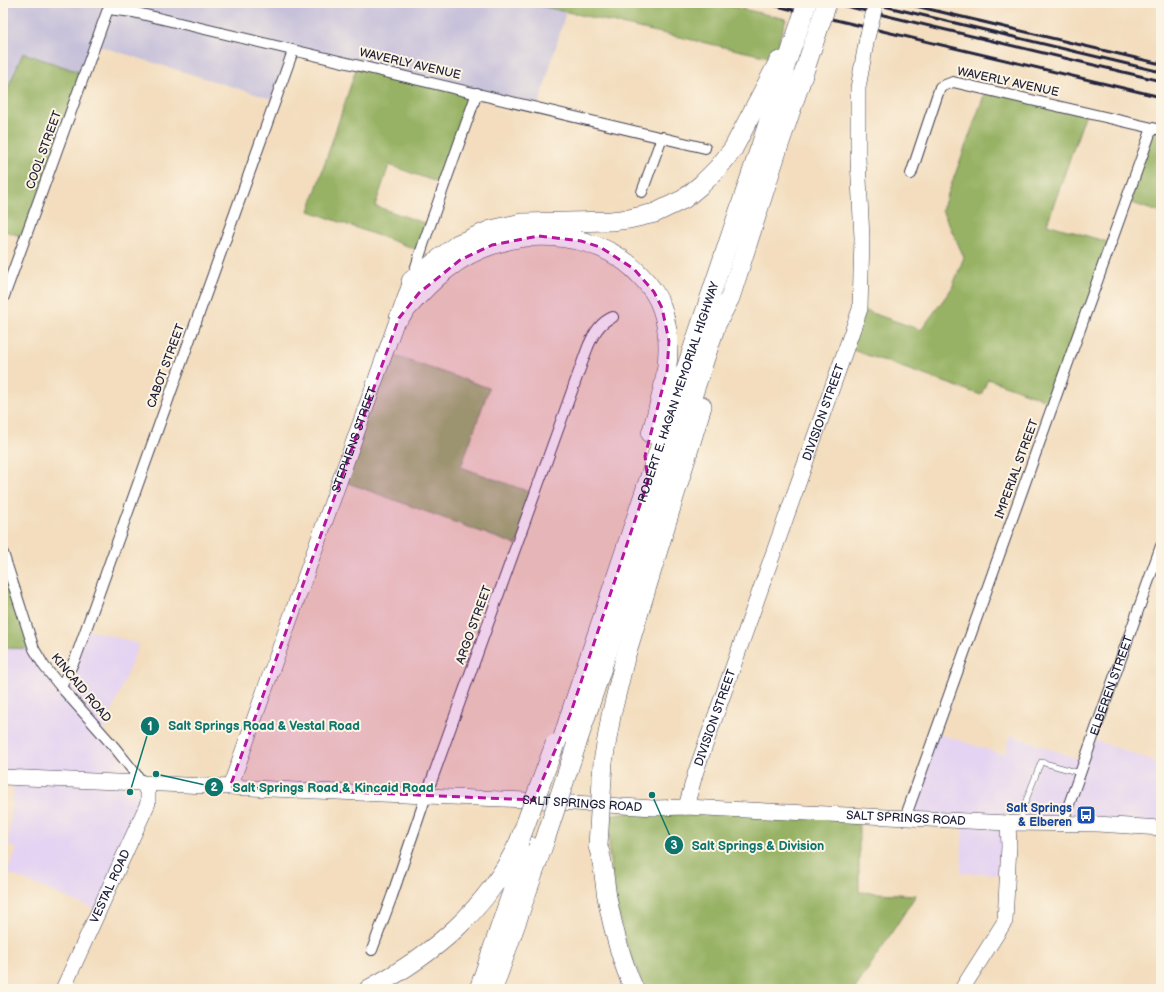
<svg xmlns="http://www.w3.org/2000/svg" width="1164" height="992" viewBox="0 0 1164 992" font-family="'Balsamiq Sans',sans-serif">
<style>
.built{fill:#e4d3f2}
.industrial{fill:#c6c0da}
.forest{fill:#97b265;stroke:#5c6a50}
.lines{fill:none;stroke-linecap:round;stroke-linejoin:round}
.lane-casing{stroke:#413e4f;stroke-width:6}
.street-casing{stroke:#413e4f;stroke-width:12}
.secondary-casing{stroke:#413e4f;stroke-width:16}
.highway-casing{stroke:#413e4f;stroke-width:20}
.lane{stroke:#fff;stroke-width:5}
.street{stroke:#fff;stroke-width:10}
.secondary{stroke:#fff;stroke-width:15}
.highway{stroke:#fff;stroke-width:19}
.rail{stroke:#22223b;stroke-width:3}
.secondary-bridge-casing{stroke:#413e4f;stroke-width:16;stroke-linecap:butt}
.highway-bridge-casing{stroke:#413e4f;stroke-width:20;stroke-linecap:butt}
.secondary-bridge{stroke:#fff;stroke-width:15}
.highway-bridge{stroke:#fff;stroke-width:19}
.marked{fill:#b5179e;fill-opacity:0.2;stroke:#b5179e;stroke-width:3;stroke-dasharray:8 5;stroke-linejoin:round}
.labels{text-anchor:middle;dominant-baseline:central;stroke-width:4;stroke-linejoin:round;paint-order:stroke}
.street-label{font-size:12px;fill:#22223b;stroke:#fcf5e5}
.transit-label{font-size:12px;font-weight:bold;fill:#164399;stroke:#fcf5e5;text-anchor:end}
.leader{fill:none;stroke:#0f766e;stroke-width:1.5}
.callout-dot{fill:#0f766e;stroke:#fcf5e5;stroke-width:1.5}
.mark-label{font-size:12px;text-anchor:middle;font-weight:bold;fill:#fff}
.callout-label{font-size:13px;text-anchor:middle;font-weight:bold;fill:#0f766e;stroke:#fcf5e5;stroke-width:4;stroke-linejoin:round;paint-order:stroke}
</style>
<rect width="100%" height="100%" fill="#fcf5e5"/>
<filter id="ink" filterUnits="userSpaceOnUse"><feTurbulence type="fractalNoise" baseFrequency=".025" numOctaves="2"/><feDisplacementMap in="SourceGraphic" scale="8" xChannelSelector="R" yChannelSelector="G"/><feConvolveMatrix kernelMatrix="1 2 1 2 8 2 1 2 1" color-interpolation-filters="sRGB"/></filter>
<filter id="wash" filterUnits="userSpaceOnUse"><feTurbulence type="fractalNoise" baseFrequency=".012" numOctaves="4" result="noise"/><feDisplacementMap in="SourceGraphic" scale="16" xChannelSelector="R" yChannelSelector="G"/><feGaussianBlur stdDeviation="0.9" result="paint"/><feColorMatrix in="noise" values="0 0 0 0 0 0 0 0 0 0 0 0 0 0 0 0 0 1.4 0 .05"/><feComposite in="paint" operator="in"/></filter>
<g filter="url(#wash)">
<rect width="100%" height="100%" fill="#f3ddbe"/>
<g class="built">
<polygon points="86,629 139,644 103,734 148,794 99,911 7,873 17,849 8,845 14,778 3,777 3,648 34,649 61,687"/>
<polygon points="936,733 1004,755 1011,735 1084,761 1092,739 1159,763 1161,759 1161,828 1008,823 1007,874 961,873 963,820 905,818"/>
</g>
<polygon class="industrial" points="3,3 527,3 566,12 538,108 293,51 275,100 96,45 85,74 23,53 3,99"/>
<g class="forest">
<polygon points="527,3 717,3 786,19 773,58"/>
<polygon points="23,53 85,74 25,238 3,230 3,99"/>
<polygon points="357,66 477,93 445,185 389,165 375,206 430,225 421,251 309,211"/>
<polygon points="986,90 1086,113 1047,224 1111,243 1054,403 988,379 981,395 847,348 860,309 921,330 952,288 964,257 942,210"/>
<polygon points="1152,128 1161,130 1161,213 1126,201"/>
<polygon points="386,353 489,388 461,467 535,494 517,545 340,480"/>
<polygon points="3,553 34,649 3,648"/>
<polygon points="654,808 859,816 859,892 916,895 855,989 645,989 625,941 617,908 609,854 610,816"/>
</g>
</g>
<g filter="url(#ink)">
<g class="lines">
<g class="lane-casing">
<polyline id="lane" points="1021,821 1023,808 1041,762 1080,773"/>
</g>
<g class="street-casing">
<g id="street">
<polyline points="911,174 940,87 953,82 1161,130"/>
<polyline points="642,192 662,137"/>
<polyline points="413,276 424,242 477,93"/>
<polyline points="3,299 108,9 133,12 705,148"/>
<polyline points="3,553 34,649 44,666 61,687 115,748 143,783"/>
<polyline points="61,687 76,657 293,51"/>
<polyline points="905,818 1152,128"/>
<path id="s1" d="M1062 824 1161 546"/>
<path d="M372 950 392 896 426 796 586 352C591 338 599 322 613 317"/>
</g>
</g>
<g class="secondary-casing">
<g id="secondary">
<path id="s2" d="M3 777 230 787 426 796 526 800 654 808 686 807 1008 823 1097 824 1161 828"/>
<path id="s3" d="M230 787 411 281"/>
<path id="s4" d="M686 807 696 771 860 309 862 238 858 159V88L867 38"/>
<path id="s5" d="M63 989 148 803V794L143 783"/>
<polyline points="962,989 1005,921 1009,846 1008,823"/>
</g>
</g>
<g class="highway-casing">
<g id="highway">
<polyline points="411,281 458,244 491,230 522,223 611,221 629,219 655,213 684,199 702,184 718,168 733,149 779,61"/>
<path d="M399 318C422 290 447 263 481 249 532 227 600 233 639 274 649 284 658 296 662 309 676 350 663 393 651 434"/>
<path id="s6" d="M561 744 570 715 762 142 794 42"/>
<polyline points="576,746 716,325 730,298 778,148 803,75"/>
<polyline points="603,762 611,716 625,658 702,406"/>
<path d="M598 846C604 864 604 879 607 897 613 929 621 960 634 989"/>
<path d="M369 989C434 954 487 910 519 842"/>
<polyline points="479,989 528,845"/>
<polyline points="493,989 545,840"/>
</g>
</g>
<use href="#lane" class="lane"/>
<use href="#street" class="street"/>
<use href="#secondary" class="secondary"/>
<use href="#highway" class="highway"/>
<g class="rail">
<polyline points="764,3 1161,97"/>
<polyline points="833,3 1161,81"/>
<polyline points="871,3 1161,72"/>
<polyline points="903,3 1161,64"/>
</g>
<g class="secondary-bridge-casing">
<polyline id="secondary-bridge" points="867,38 876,3"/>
</g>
<g class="highway-bridge-casing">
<g id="highway-bridge">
<polyline points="794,42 807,3"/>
<polyline points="803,75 827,3"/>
<polyline points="545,840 576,746"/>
<polyline points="519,842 555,744"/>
<polyline points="598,846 603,762"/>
</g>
</g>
<use href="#secondary-bridge" class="secondary-bridge"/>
<use href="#highway-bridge" class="highway-bridge"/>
</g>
</g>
<path class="marked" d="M539 236 581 241 600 247 634 269 654 292 662 308 669 341 667 371 645 456 648 481 570 715 534 800 230 787 399 318 419 293 460 260 492 245Z"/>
<defs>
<g id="bus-square" transform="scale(1)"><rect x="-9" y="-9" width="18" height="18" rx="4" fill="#1a4fb4" stroke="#fcf5e5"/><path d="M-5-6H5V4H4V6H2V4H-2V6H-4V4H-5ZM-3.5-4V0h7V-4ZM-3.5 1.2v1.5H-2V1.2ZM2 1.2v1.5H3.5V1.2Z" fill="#fff"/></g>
</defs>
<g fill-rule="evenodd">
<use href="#bus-square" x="1086" y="815"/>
</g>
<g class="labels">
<g class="street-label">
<text transform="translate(410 64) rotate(13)">WAVERLY AVENUE</text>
<text transform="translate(1008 82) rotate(12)">WAVERLY AVENUE</text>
<text transform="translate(44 150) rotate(-70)">COOL STREET</text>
<text transform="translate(166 366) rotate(-70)">CABOT STREET</text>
<text stroke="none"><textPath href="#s6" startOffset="371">ROBERT E. HAGAN MEMORIAL HIGHWAY</textPath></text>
<text stroke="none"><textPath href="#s4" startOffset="418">DIVISION STREET</textPath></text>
<text stroke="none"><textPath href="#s3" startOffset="369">STEPHENS STREET</textPath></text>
<text transform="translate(1017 469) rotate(-70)">IMPERIAL STREET</text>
<text transform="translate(474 625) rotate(-70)">ARGO STREET</text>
<text stroke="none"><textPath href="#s1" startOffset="147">ELBEREN STREET</textPath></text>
<text transform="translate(81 688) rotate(50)">KINCAID ROAD</text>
<text stroke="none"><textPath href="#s4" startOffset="94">DIVISION STREET</textPath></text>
<text stroke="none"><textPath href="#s2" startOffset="580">SALT SPRINGS ROAD</textPath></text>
<text stroke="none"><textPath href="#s2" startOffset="904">SALT SPRINGS ROAD</textPath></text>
<text stroke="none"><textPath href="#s5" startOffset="113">VESTAL ROAD</textPath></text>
</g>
<g class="transit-label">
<text x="1072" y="808">Salt Springs<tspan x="1072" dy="14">&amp; Elberen</tspan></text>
</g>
</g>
<path class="leader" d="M130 792L150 726M156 774L214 787M652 795L674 845"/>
<g class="callout-dot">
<circle cx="130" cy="792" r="4"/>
<circle cx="156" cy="774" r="4"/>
<circle cx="652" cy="795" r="4"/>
<circle cx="150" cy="726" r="10"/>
<circle cx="214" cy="787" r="10"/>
<circle cx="674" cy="845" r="10"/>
</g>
<g class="mark-label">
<text x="150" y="730">1</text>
<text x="214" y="791">2</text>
<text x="674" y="849">3</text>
</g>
<g class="callout-label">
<text x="264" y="730">Salt Springs Road &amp; Vestal Road</text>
<text x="333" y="792">Salt Springs Road &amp; Kincaid Road</text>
<text x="758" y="850">Salt Springs &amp; Division</text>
</g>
<rect width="1164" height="992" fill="none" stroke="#fcf5e5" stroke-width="16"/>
</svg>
